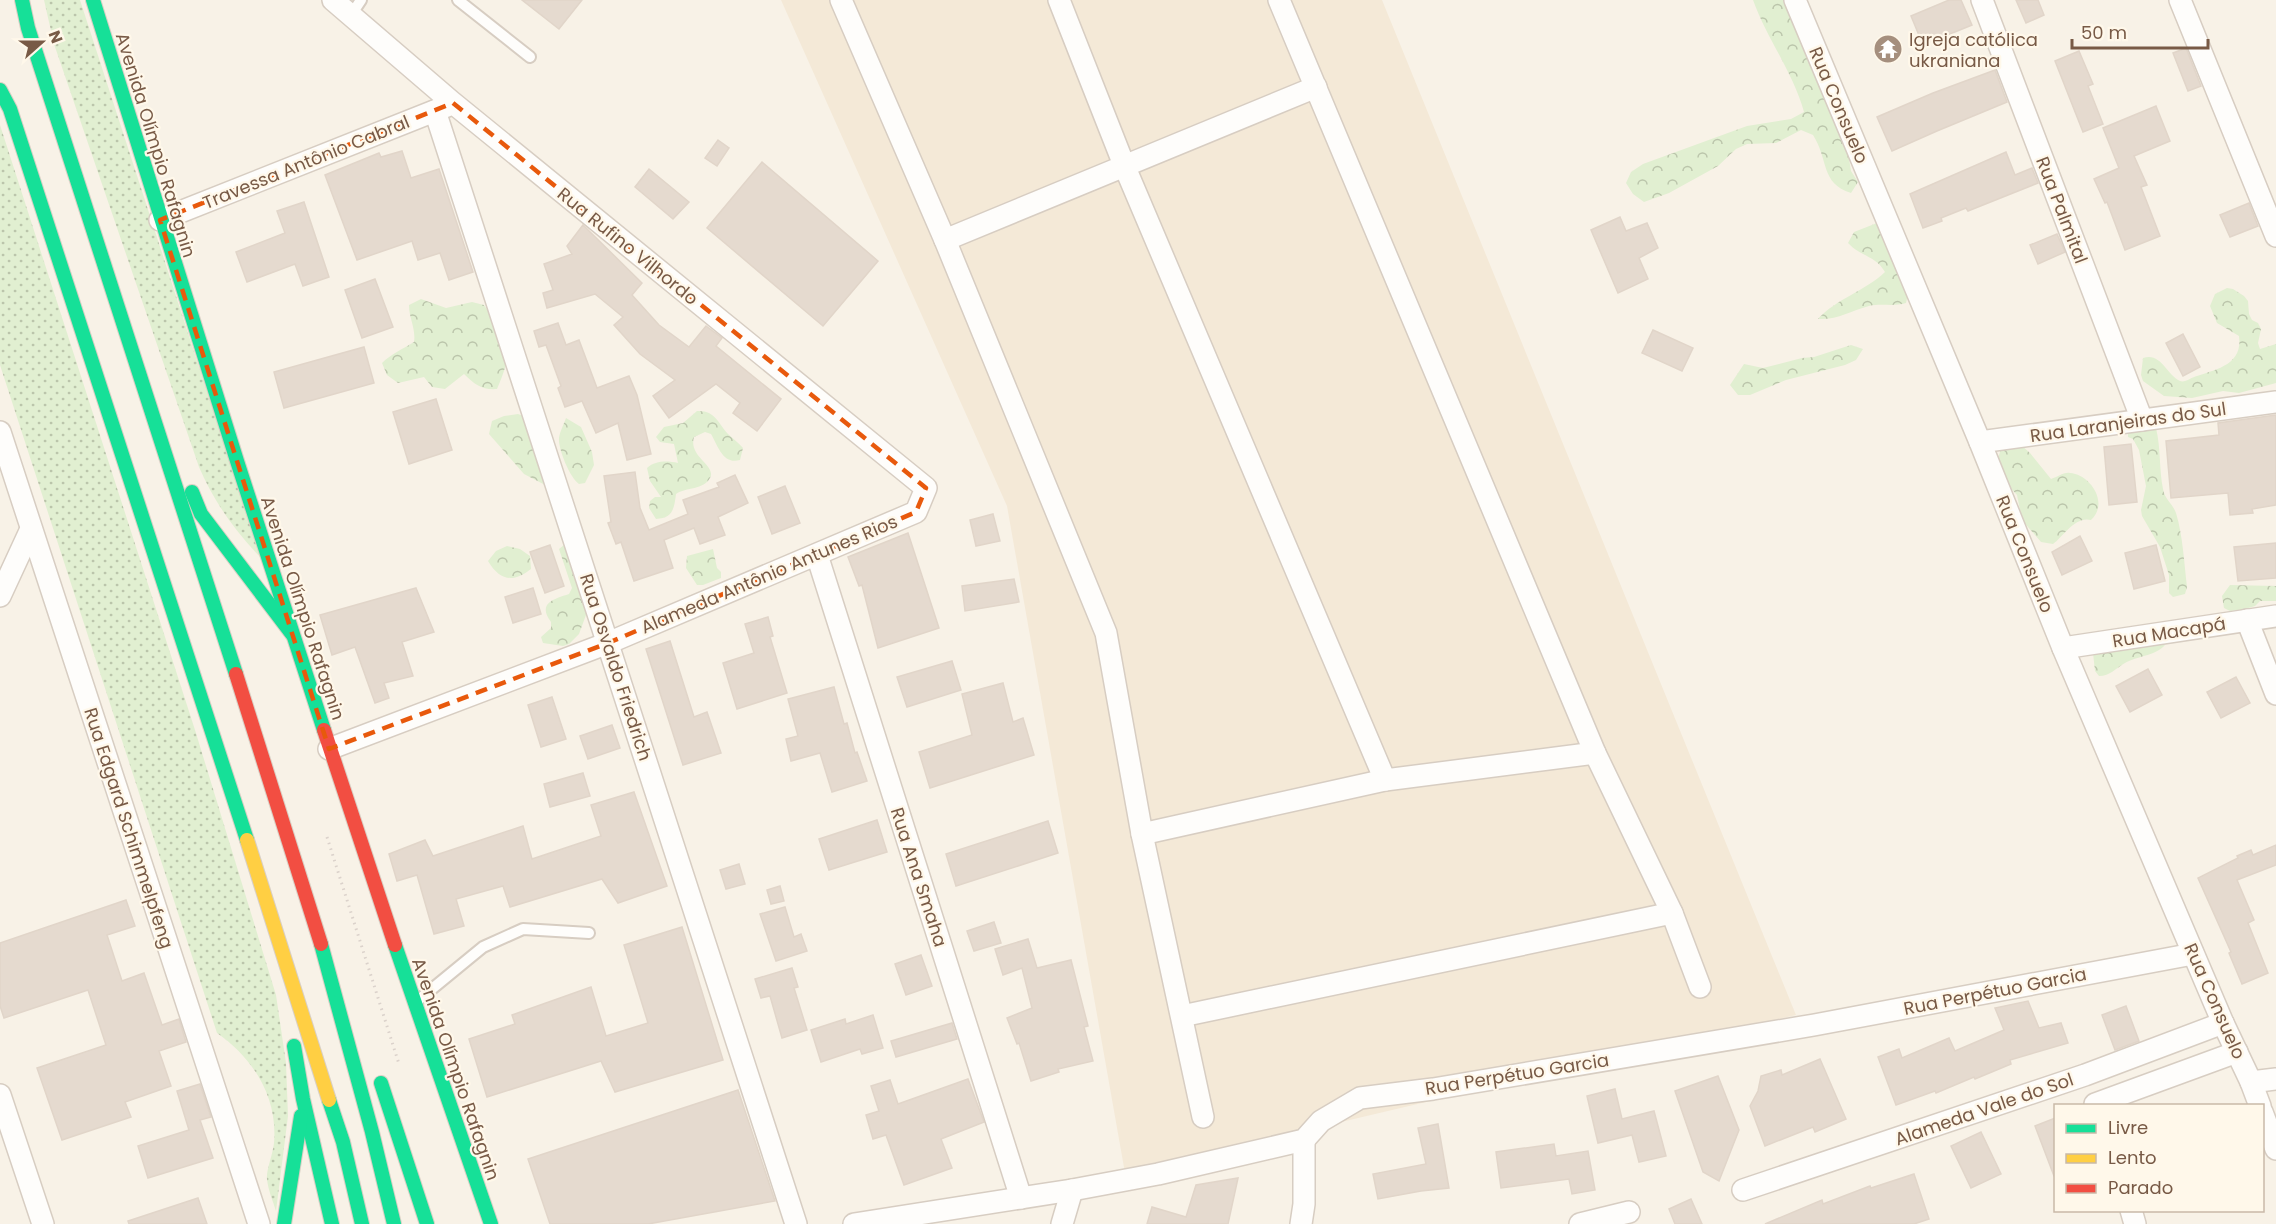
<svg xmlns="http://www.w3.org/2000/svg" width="2276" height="1224" viewBox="0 0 2276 1224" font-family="Poppins,sans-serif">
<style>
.residential{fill:#f4e9d7}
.grass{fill:url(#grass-dots)}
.forest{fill:url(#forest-crowns)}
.building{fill:#e5dacf;stroke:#e1d5c9;stroke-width:1.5}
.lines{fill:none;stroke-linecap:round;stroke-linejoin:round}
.lane-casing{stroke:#d7cdc2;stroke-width:14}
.street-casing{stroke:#d7cdc2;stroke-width:24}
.fast-casing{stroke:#d9cfc4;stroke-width:16}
.slow-casing{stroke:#d9cfc4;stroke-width:16}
.jam-casing{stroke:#d9cfc4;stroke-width:16}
.path{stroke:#dbd2cb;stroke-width:3;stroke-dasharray:1.5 4.5;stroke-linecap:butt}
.lane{stroke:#fefdfb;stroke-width:10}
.street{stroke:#fefdfb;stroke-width:21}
.fast{stroke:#16e098;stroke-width:14}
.slow{stroke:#ffcf43;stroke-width:14}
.jam{stroke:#f24e42;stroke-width:14}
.marked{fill:none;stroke:#e8590c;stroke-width:4.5;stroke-dasharray:12 8;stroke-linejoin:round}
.labels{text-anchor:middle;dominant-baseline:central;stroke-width:4.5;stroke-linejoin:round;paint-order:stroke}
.poi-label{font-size:18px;fill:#785a46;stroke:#fff8ea;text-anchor:start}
.street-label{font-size:18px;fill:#785a46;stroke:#fff8ea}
</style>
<defs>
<pattern id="grass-dots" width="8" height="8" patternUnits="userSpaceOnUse" patternTransform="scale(1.5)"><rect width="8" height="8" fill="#e1efd1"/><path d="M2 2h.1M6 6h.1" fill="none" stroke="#bbc5ab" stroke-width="1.8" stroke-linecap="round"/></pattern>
<pattern id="forest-crowns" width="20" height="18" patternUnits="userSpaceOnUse" patternTransform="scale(1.5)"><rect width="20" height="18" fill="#e1efd1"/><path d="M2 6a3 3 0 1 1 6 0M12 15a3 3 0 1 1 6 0" fill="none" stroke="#bbc5ab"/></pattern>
</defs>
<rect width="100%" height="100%" fill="#f8f2e7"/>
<polygon class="residential" points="781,0 1382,0 1796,1015 1125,1173 1007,506"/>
<g class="grass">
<path d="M44 0H80L261 558C235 531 214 502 199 467L54 44Z"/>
<path d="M0 125 195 730 276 995 286 1063 288 1116 276 1211C273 1201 268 1190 267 1179 266 1170 273 1154 274 1143 278 1097 253 1058 217 1033L0 365Z"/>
</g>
<g class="forest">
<path d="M1753 0H1783L1847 146 1851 171 1858 182 1851 193C1820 183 1829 160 1813 135L1801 130 1776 143 1747 144 1736 149 1718 166 1669 193 1644 202 1633 194 1626 183 1631 172 1643 164 1747 126 1791 119 1804 112C1793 72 1767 39 1753 0Z"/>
<path d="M1877 223 1909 290 1906 303C1893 307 1882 303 1869 306 1850 311 1838 320 1818 319 1836 299 1865 291 1885 272 1875 255 1861 257 1848 243L1854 232Z"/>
<path d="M2227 288 2233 289 2244 296 2248 301 2249 314 2252 320 2258 323 2261 329 2258 343 2260 349 2276 344V383L2239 393 2223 391 2192 398 2164 396 2143 381 2141 375 2143 358C2161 352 2166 374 2180 381 2185 383 2192 377 2197 376 2218 369 2243 364 2239 336L2217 323 2210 306 2215 294Z"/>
<path d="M421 299 446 308 472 302 484 305C508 341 515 348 497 389 482 390 475 385 464 374L445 389 432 387 424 377 398 383 387 375 382 363C391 354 403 349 414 342 416 328 409 319 409 305Z"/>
<polygon points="1851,345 1863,349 1856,360 1845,365 1786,380 1750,395 1738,395 1730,385 1744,364 1763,368 1802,358 1814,357"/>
<path d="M697 411C715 410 718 423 728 434 733 439 739 443 743 448L740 460C723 465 718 446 711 434L705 432 694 437C688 457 717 465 710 478 704 490 686 487 676 494 674 509 673 518 656 519L649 508 650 501 655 497H661L650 481 647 468C656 460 668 461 678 463L674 444 660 442 656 437 664 427 683 423Z"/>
<polygon points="518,414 529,418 547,486 524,474 489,434 492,421 504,416"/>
<path d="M566 418 581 427 592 452 594 465 585 483 579 484C570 478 558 449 559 438 560 431 564 424 566 418Z"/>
<path d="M2156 428C2161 449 2159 469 2163 489 2165 500 2173 504 2176 513 2183 536 2184 563 2187 587L2185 594 2173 597 2169 593V575L2160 547 2142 516 2141 510 2146 486 2139 450 2133 439 2128 437V431Z"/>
<path d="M2020 444 2030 453 2051 479C2058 477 2063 472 2070 473 2089 474 2110 502 2091 520 2075 516 2064 536 2053 544L2041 542 2022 520 2017 495 2007 484 1997 461 2001 449Z"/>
<path d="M564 545 570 548 595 606 586 615 579 634 569 644 563 646 543 643 541 637 551 628V622C537 603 554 599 569 594L572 588 559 549Z"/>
<path d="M507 546 520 549 530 556 531 569C513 583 500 581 488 561L496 551Z"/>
<polygon points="713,549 717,568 721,572 721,578 703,585 697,585 686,568 687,556"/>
<polygon points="2230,585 2276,586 2276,601 2260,601 2255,606 2242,610 2230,611 2224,608 2222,596"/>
<path d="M2158 643 2165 645C2155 656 2137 656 2125 663 2116 668 2110 676 2099 676L2095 671 2093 653Z"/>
</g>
<g class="building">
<polygon points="522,0 582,0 559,29"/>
<polygon points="1949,0 1961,0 1972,25 1923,45 1911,16"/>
<polygon points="2016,0 2038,0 2044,15 2026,23"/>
<polygon points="2186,48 2201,86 2188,91 2173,53"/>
<polygon points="2079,51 2093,84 2088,86 2103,124 2083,132 2055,61"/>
<polygon points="1995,70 2007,102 1937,131 1892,151 1877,117 1933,93"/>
<polygon points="2156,106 2170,141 2134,156 2147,185 2141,187 2160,236 2125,250 2107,202 2105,203 2094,179 2119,168 2103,128"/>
<polygon points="718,140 729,148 717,166 705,158"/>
<polygon points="402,151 411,178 439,169 473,272 449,280 440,253 418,260 412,241 357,260 325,175 379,153 381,157"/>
<polygon points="2006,152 2015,175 2032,168 2038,183 1968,211 1966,208 1941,218 1942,221 1923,228 1910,194"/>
<polygon points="762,162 878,261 823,326 707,228"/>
<polygon points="649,169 689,202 673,219 635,187"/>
<polygon points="304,202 329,277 303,286 295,264 247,282 236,252 285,233 277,211"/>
<polygon points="2249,203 2258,226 2230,237 2220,215"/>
<polygon points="1620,217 1626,231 1647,223 1658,248 1639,258 1648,279 1618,293 1591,230"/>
<polygon points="583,225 642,283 632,295 659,325 689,347 706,326 722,338 716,346 781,399 757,431 733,413 740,403 716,384 669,418 653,396 675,380 640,354 614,325 623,317 595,294 547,308 543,293 553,290 544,264 572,254 567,246"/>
<polygon points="2057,234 2065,252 2038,264 2030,245"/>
<polygon points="375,279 393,327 362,338 345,290"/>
<polygon points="558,323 566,345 579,340 597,388 629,376 637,395 651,454 627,460 618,423 596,433 582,401 565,407 558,388 561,386 546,345 539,347 534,331"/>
<polygon points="1653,330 1693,348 1682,371 1642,353"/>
<polygon points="2183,334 2200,367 2183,376 2166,343"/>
<polygon points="364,347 374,383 284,408 274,372"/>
<polygon points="436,399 452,450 409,464 393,412"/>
<polygon points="2276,415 2276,505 2252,509 2253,513 2230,515 2228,493 2171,498 2166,441 2219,435 2218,423"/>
<polygon points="2131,444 2137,502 2109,505 2104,447"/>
<polygon points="635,472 640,508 649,530 688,514 683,500 719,487 717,483 735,475 748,503 718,517 725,535 700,544 694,528 664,540 673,568 634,581 621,542 616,544 608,523 611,522 604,476"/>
<polygon points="785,486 800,523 772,534 758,497"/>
<polygon points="993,514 1000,541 976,546 970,520"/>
<polygon points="908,533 939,628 878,648 862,585 859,586 848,557"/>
<polygon points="2080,536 2092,561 2062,575 2052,552"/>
<polygon points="2276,543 2276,578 2238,581 2234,547"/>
<polygon points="550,545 564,586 545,593 530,552"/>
<polygon points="2156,545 2165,581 2134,589 2125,553"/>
<polygon points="1014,579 1019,602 965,611 962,586"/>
<polygon points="416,588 434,632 402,642 413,676 384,683 389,698 375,703 355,647 332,655 320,615"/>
<polygon points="533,588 541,614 513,623 505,597"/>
<polygon points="768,617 773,636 770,637 787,693 737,709 723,663 754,653 745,624"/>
<polygon points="670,641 694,717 707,712 721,753 683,765 646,649"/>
<polygon points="952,661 961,690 907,707 897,677"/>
<polygon points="2148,669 2162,695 2130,712 2116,686"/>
<polygon points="2236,677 2250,703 2221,718 2207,692"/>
<polygon points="1003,683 1013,722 1023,718 1034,755 930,788 919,752 972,735 962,694"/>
<polygon points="834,687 844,724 847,723 855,753 857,752 867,781 832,792 820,753 791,761 786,739 798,736 788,699"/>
<polygon points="552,697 566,739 541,747 528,705"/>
<polygon points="612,725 620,748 588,759 580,736"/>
<polygon points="583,773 590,796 550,807 544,784"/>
<polygon points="634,792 667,886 618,903 602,879 510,907 503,886 456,899 464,926 434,934 417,875 397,881 389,854 425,840 433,856 523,826 532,859 601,836 591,805"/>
<polygon points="877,820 887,852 829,870 819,839"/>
<polygon points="1048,821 1058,853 956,886 946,854"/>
<polygon points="2276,845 2276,865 2237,880 2254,920 2248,923 2268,973 2242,984 2229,953 2231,952 2198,878 2238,858 2237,856 2251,850 2253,855"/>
<polygon points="739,864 745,884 726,889 720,870"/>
<polygon points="780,886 784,901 771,904 767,890"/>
<polygon points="126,900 135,926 107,935 122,981 144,973 162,1025 179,1019 186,1042 159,1051 171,1086 125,1102 131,1117 62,1140 37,1068 106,1045 88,990 4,1018 0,1006 0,943"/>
<polygon points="785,907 794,937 801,934 807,951 776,961 760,914"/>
<polygon points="994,922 1001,943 974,951 967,931"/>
<polygon points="682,927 723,1060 615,1092 601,1061 487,1097 469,1039 515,1024 512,1015 591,987 606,1036 648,1023 624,945"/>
<polygon points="1028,939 1037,968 1071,960 1088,1026 1084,1027 1093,1061 1058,1069 1059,1072 1031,1081 1019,1043 1017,1044 1007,1018 1032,1008 1022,968 1003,975 995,949"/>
<polygon points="921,955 932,986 906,995 895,964"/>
<polygon points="792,968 798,987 794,988 807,1030 782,1038 770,996 761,998 755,979"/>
<polygon points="2028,1001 2039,1028 2061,1023 2068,1043 2010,1060 2011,1064 1975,1079 1974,1077 1936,1093 1935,1091 1896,1105 1878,1057 1899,1049 1902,1058 1949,1038 1955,1051 2004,1030 1995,1008"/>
<polygon points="2126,1006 2139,1041 2115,1050 2102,1015"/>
<polygon points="873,1015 883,1048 862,1054 860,1049 821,1062 811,1030 845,1019 846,1024"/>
<polygon points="952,1023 957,1039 896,1057 891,1041"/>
<polygon points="1820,1059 1846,1119 1815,1132 1813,1127 1765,1146 1750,1106 1758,1091 1761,1076 1781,1070 1782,1075"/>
<polygon points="1718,1076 1739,1130 1719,1181 1703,1172 1675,1091"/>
<polygon points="968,1079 984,1122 941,1139 952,1168 904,1185 886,1135 873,1139 866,1115 879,1111 871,1086 890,1080 898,1104"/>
<polygon points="200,1084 211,1117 200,1120 213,1158 148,1178 138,1146 189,1130 177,1091"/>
<polygon points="1615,1089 1622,1119 1654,1111 1666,1156 1639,1162 1632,1135 1598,1143 1587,1096"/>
<polygon points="738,1090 775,1201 648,1224 550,1224 528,1159"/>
<polygon points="2055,1118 2055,1176 2054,1176 2035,1126"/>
<polygon points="1438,1124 1449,1188 1421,1191 1378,1199 1373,1174 1426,1164 1418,1128"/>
<polygon points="1981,1132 2001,1174 1971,1188 1951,1146"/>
<polygon points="1554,1144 1556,1156 1588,1151 1595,1190 1572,1194 1569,1179 1501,1188 1496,1152"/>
<polygon points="1914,1174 1929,1219 1914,1224 1765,1224 1822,1200 1823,1204 1870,1186 1871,1188"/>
<polygon points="1238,1178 1228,1224 1147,1224 1152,1207 1186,1217 1196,1185"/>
<polygon points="198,1198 207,1224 129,1224 128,1221"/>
<polygon points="1691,1199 1702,1224 1675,1224 1669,1209"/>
</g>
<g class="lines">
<g class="lane-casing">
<g id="lane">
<polyline points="458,0 530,57"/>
<polyline points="351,15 361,0"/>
<polyline points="416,1002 483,947 523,929 589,933"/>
</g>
</g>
<g class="street-casing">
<g id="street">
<polyline points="841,0 945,240 1106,633 1142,834 1203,1117"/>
<polyline points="1059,0 1124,165 1385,780"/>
<polyline points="1279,0 1595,753 1672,913 1700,987"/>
<polyline points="1795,0 1980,442 2063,648 2223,1023 2251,1082 2260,1106"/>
<polyline points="1982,0 2142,420"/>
<polyline points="2180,0 2276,236"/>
<polyline points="435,111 796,1224"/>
<polyline points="160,220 447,106"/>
<polyline points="945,240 1316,87"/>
<polyline points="0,432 259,1224"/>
<polyline points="1980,442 2276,402"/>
<polyline points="817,555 1021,1198"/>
<polyline points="0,596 31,529"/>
<polyline points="2247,620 2276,694"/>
<polyline points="2063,648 2276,616"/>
<polyline points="329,749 608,643 916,512 926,488 453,103 333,0"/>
<polyline points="1142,834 1385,780 1595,753"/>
<polyline points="1182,1016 1672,913"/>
<polyline points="2251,1082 2276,1079"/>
<polyline points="0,1095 43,1224"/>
<polyline points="2095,1104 2237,1052"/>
<polyline points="2262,1112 2276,1149"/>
<polyline points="1743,1190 2085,1075 2223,1023"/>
<polyline points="2131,1210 2135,1224"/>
<polyline points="854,1224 1072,1190 1158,1174 1304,1140 1321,1121 1360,1098 1433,1089 1814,1025 2193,954"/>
<polyline points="1062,1224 1072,1190"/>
<polyline points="1301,1224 1304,1204 1304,1140"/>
<polyline points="1580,1224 1629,1212"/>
</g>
</g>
<g class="fast-casing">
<g id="fast">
<polyline points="22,0 28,28 236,674"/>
<polyline points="93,0 237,461 324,730"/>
<polyline points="0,90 10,109 247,840"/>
<polyline points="192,492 201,514 292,634"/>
<polyline points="321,944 372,1132 394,1224"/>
<polyline points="395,945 491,1224"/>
<polyline points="294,1046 303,1099 332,1224"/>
<polyline points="381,1083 427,1224"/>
<polyline points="329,1100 343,1142 362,1224"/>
<polyline points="284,1224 301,1116"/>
</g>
</g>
<g class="slow-casing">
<polyline id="slow" points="247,840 329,1100"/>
</g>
<g class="jam-casing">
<g id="jam">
<polyline points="236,674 321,944"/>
<polyline points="324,730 395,945"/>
</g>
</g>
<polyline class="path" points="327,837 399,1064"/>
<use href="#lane" class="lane"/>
<use href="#street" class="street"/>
<use href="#fast" class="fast"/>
<use href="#slow" class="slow"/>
<use href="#jam" class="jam"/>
</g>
<path class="marked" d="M453 103 926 488 916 512 608 643 329 749 160 220Z"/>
<defs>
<g id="temple-disc" transform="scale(1.5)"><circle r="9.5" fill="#a58f7e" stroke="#fff8ea"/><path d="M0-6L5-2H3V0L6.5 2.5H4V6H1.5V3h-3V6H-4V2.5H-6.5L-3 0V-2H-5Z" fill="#fff"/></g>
</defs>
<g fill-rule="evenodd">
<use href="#temple-disc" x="1888" y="49"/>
</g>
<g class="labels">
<g class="poi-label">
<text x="1909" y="39">Igreja católica<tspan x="1909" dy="21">ukraniana</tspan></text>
</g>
<g class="street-label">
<text transform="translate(1839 105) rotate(67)">Rua Consuelo</text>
<text transform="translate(156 145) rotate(73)">Avenida Olímpio Rafagnin</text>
<text transform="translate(306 162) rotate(-22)">Travessa Antônio Cabral</text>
<text transform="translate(2062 210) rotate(69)">Rua Palmital</text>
<text transform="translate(628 246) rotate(39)">Rua Rufino Vilhordo</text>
<text transform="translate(2128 422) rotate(-8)">Rua Laranjeiras do Sul</text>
<text transform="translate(2025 554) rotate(68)">Rua Consuelo</text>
<text transform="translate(769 574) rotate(-23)">Alameda Antônio Antunes Rios</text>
<text transform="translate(303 608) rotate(72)">Avenida Olímpio Rafagnin</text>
<text transform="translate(2169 632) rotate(-9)">Rua Macapá</text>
<text transform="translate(616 667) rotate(72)">Rua Osvaldo Friedrich</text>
<text transform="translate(129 828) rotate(72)">Rua Edgard Schimmelpfeng</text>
<text transform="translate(919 877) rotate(72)">Rua Ana Smaha</text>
<text transform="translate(1995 991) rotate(-11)">Rua Perpétuo Garcia</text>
<text transform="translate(2215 1001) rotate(66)">Rua Consuelo</text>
<text transform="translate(456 1069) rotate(71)">Avenida Olímpio Rafagnin</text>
<text transform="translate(1517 1074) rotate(-9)">Rua Perpétuo Garcia</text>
<text transform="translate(1984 1109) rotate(-19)">Alameda Vale do Sol</text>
</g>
</g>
<rect x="2054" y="1104" width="210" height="108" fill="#fff8ea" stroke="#c9b9a8" stroke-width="1.5"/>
<rect x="2066" y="1124" width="30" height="9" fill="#16e098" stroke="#c9b9a8" stroke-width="1.5"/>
<text x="2108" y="1134" font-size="18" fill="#785a46">Livre</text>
<rect x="2066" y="1154" width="30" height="9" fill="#ffcf43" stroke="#c9b9a8" stroke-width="1.5"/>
<text x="2108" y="1164" font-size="18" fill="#785a46">Lento</text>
<rect x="2066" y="1184" width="30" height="9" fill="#f24e42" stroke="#c9b9a8" stroke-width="1.5"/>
<text x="2108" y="1194" font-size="18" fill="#785a46">Parado</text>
<g transform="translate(42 42) rotate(69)" stroke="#fff8ea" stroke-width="4.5" paint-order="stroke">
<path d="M0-4.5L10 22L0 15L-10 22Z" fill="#785a46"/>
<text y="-9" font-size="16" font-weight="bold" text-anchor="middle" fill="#785a46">N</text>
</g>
<path d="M2072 39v9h136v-9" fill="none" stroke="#785a46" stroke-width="3"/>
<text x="2081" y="39" font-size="18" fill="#785a46" stroke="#fff8ea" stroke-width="4.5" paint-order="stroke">50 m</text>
</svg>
